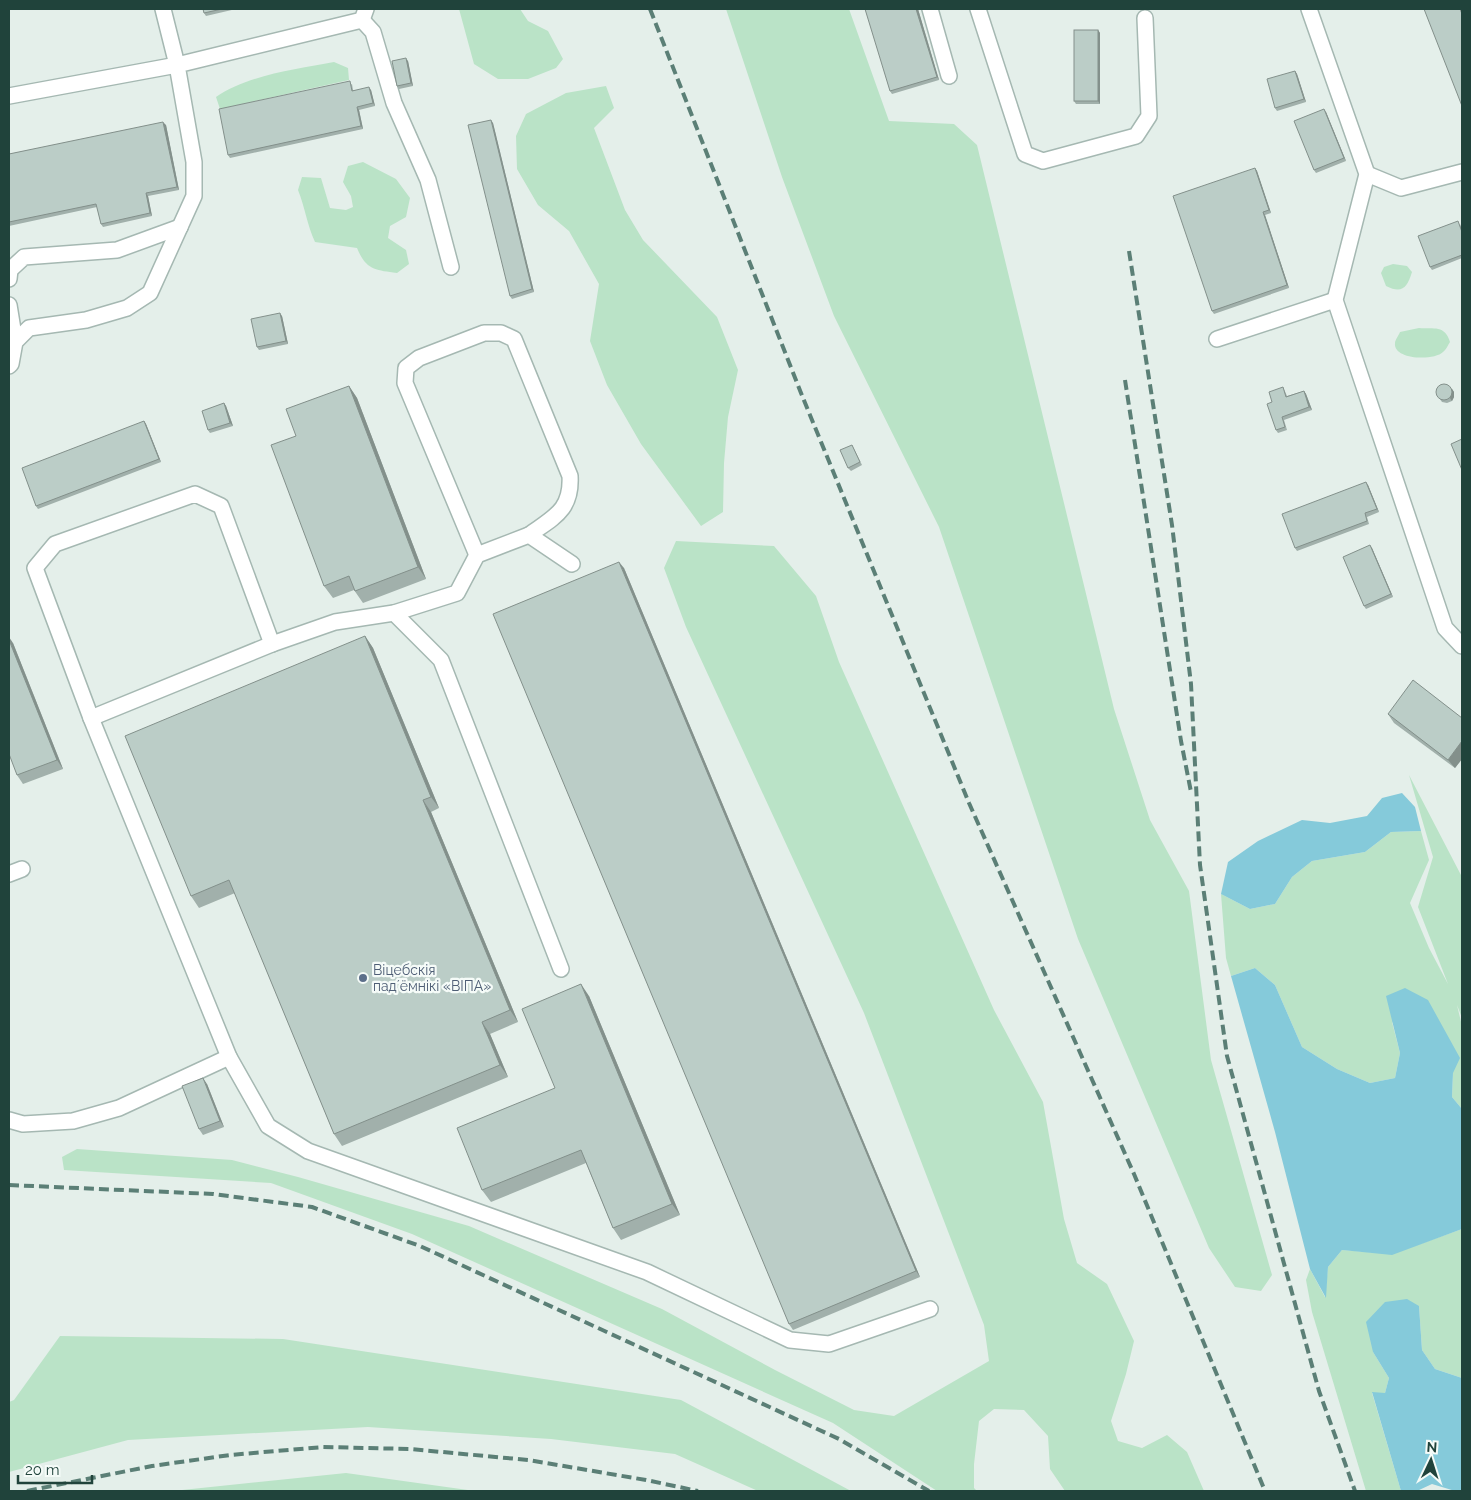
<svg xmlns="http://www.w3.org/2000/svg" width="1471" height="1500" viewBox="0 0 1471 1500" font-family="Raleway,sans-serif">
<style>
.green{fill:#bae3c7}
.water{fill:#85cada}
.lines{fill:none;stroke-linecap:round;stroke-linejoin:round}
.minor-casing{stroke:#a5b8b2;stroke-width:18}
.minor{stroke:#fff;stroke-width:15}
.rail{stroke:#5b7f76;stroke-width:4;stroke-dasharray:10 5;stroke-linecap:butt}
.wall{fill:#a1b0ab}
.shaded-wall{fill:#83908b}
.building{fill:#bbcdc7;stroke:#83908b}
.service-dot{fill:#5c6f8a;stroke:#f5fbf8;stroke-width:2}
.labels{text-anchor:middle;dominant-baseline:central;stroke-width:4.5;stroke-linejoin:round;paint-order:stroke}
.service-label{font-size:14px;fill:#4e5e75;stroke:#f5fbf8;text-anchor:start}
</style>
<rect width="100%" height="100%" fill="#e4efea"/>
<g class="green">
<polygon points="459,9 520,9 528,21 548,31 563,59 556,68 528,79 498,79 474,64"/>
<polygon points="726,9 849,9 889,121 954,124 977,145 1114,709 1150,820 1189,891 1211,1060 1272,1275 1261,1291 1235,1287 1209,1248 1078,939 939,527 834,316 782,177"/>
<path d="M334 62 348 68 349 80 220 109 216 97C248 75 296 69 334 62Z"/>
<polygon points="606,86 614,108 594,128 625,210 643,240 717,317 738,370 728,417 724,463 723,512 701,526 641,444 607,385 590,341 599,284 569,231 538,205 517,169 516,136 526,114 566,93"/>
<path d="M363 162 396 179 410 198 406 217 390 226 388 238 406 250 409 264 397 273C375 270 366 270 357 248L315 242C307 225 305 207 298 190L302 177 321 178 330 208 346 210 353 207 351 196 343 182 348 166Z"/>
<path d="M1393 264 1407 266 1412 272C1407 288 1402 294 1386 286L1381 273 1384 267Z"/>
<path d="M1419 328C1434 329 1445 325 1450 342 1448 345 1446 350 1443 352 1434 361 1393 360 1395 343 1395 340 1399 335 1400 332Z"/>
<polygon points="676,541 774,546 816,596 839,662 994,1010 1043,1102 1064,1219 1077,1263 1107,1284 1134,1341 1126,1374 1111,1421 1118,1441 1142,1448 1167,1435 1187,1452 1204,1491 1065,1491 1050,1469 1048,1436 1024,1410 994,1409 979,1421 974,1464 974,1488 977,1491 937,1491 833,1423 412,1234 271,1183 64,1170 62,1157 77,1149 232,1160 298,1177 469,1226 662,1309 775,1370 854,1410 894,1416 989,1361 984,1325 864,1013 686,627 664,568"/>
<polygon points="1409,775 1462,877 1462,1018 1457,1005 1462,1026 1462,1109 1452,1097 1453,1073 1392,1022 1400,1053 1395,1078 1370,1083 1337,1069 1302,1047 1275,985 1255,968 1231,976 1226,958 1221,894 1250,909 1275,904 1292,877 1312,861 1365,852 1391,832 1421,831 1429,860 1410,903 1429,948 1448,984 1418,907 1433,857"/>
<polygon points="1462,1229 1462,1378 1435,1369 1422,1350 1419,1306 1373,1352 1389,1378 1385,1393 1372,1393 1401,1491 1366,1491 1312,1312 1306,1280 1310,1269 1325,1297 1328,1267 1342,1250 1392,1254"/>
<polygon points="60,1336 283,1339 681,1400 851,1491 758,1491 675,1454 551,1439 368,1427 128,1440 9,1472 9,1402 14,1400"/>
<polygon points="346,1473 475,1491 174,1491 182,1490"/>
</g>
<g class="water">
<polygon points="1402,793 1415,807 1421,831 1391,832 1365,852 1312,861 1292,877 1275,904 1250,909 1221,894 1228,862 1258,841 1302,820 1330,823 1367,816 1382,798"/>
<polygon points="1255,968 1275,985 1302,1047 1337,1069 1370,1083 1395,1078 1400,1053 1386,996 1405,988 1428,1000 1460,1058 1453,1073 1452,1097 1462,1109 1462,1229 1392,1255 1342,1250 1328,1267 1326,1298 1310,1269 1275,1132 1231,976"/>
<polygon points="1407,1299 1419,1306 1422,1350 1435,1369 1462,1378 1462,1491 1455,1491 1432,1484 1417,1491 1401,1491 1372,1392 1385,1393 1389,1378 1373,1352 1366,1322 1385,1302"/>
</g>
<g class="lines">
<g class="minor-casing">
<g id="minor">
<polyline points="930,9 949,76"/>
<polyline points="978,9 1025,154 1043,161 1136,136 1149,116 1145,18"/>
<polyline points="1309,9 1367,174 1335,300 1445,628 1462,646"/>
<polyline points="362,20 373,32 394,103 428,180 451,267"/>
<polyline points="9,96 177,65 163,9"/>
<polyline points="1367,174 1401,188 1462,172"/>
<polyline points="9,279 10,270 24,257 117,250 180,227"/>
<polyline points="9,305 15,342"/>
<polyline points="1217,339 1335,300"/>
<polyline points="9,366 11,364 15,342 29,328 86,320 127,308 150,293 194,196 194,162 177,65 362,20 366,9"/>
<path d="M477 555 405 383 406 368 419 358 484 333H501L514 339 570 476C572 510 554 517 529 535"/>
<polyline points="394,613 441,660 561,969"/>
<polyline points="272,644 221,506 195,494 55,544 35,568 91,718 229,1057 268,1126 308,1151 647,1272 790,1340 829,1344 930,1309"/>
<polyline points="91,718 272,644 335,622 394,613 457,593 477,555 529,535 572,564"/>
<polyline points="9,874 22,869"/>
<polyline points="9,1120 23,1124 73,1121 119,1108 229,1057"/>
</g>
</g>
<use href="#minor" class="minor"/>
<g class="rail">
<polyline points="650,9 803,398 969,803 1134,1174 1265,1491"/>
<polyline points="1129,251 1172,525 1191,684 1200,865 1227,1056 1319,1391 1355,1491"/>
<polyline points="1125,380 1181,741 1191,792"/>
<polyline points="9,1185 213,1194 312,1207 420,1246 839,1439 929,1491"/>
<polyline points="27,1491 152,1466 230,1455 323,1447 410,1449 528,1460 646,1480 698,1491"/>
</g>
</g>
<g class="wall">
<polygon points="203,9 236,9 206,16 204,13"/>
<polygon points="918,9 939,80 892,94 890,91"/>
<polygon points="1098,30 1100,33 1100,104 1076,104 1074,101"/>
<polygon points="408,61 413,86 399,89 397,86"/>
<polygon points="1295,71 1297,74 1306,102 1277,111 1275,108"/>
<polygon points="352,84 353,90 371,90 375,106 359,110 363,129 230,158 228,155"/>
<polygon points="1326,112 1346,161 1316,173 1314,170"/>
<polygon points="493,123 534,292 512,299 510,296"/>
<polygon points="166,125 179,190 148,196 152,216 103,227 101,224 97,207 9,226 9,154"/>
<polygon points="1255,168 1257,171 1271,213 1265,215 1289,288 1214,314 1212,311"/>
<polygon points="1460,224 1462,229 1462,258 1432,270 1430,267"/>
<polygon points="282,316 288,344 259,350 257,347"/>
<polygon points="349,386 357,398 426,579 363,603 354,590 333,598 324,586"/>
<polygon points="1283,387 1287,396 1304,391 1306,394 1312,410 1284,420 1287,430 1278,433 1276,430 1272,402"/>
<polygon points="1452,389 1454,392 1454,397 1452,401 1447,403 1442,402 1437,395"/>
<polygon points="224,403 226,406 233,426 210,433 208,430"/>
<polygon points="144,421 146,424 161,462 38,509 36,506"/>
<polygon points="852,445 862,465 851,471 848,468"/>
<polygon points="1368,485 1379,512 1367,517 1369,524 1297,551 1295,548"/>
<polygon points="1372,548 1393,597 1366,609 1364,606"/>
<polygon points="624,568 920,1277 793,1330 789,1324"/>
<polygon points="365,636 373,648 439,808 431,812 518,1022 490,1034 508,1077 342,1146 334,1134 235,893 199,908 191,896"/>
<polygon points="13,643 63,769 23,784 17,775"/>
<polygon points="1388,714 1462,718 1462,759 1455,768 1394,723"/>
<polygon points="589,996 680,1215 621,1240 613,1228 586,1163 491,1202 482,1190 555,1088"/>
<polygon points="207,1084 224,1127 203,1135 199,1129"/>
</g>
<g class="shaded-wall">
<polygon points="916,9 918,9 939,80 937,77"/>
<polygon points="1098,30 1100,33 1100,104 1098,101"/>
<polygon points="406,58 408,61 413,86 411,83"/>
<polygon points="1295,71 1297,74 1306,102 1304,99"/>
<polygon points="369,87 371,90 375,106 373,103"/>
<polygon points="357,107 359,110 363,129 361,126"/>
<polygon points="1324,109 1326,112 1346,161 1344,158"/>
<polygon points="491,120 493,123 534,292 532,289"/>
<polygon points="163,122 166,125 179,190 177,187"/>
<polygon points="1255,168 1257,171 1271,213 1269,210"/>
<polygon points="146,193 148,196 152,216 150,213"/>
<polygon points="1263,212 1265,215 1289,288 1287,285"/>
<polygon points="280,313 282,316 288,344 286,341"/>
<polygon points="349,386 357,398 426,579 418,567"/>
<polygon points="1452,389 1454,392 1454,397 1452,401 1450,398"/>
<polygon points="1304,391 1306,394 1312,410 1309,407"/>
<polygon points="224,403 226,406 233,426 230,423"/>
<polygon points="144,421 146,424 161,462 159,459"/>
<polygon points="1366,482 1368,485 1379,512 1377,509"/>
<polygon points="1370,545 1372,548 1393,597 1391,594"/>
<polygon points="619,562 624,568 920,1277 916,1271"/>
<polygon points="365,636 373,648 439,808 431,797"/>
<polygon points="9,637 13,643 63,769 57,760 9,640"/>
<polygon points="1462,741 1462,759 1455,768 1448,760"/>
<polygon points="423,800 431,812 518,1022 510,1010"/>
<polygon points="581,984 589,996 680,1215 672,1204"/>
<polygon points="482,1022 490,1034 508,1077 500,1065"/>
<polygon points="203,1078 207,1084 224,1127 220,1121"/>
</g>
<g class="building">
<polygon points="203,9 222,9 204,13"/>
<polygon points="865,9 916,9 937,77 890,91"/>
<polygon points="1424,9 1460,9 1462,14 1462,106"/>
<rect x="1074" y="30" width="24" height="71"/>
<polygon points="406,58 411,83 397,86 392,61"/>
<polygon points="1295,71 1304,99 1275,108 1267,79"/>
<polygon points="350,81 352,91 369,87 373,103 357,107 361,126 228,155 219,109"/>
<polygon points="1324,109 1344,158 1314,170 1294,121"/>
<polygon points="491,120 532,289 510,296 468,125"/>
<polygon points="163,122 177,187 146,193 150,213 101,224 96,204 9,222 9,154"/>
<polygon points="1255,168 1269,210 1263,212 1287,285 1212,311 1173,196"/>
<polygon points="1458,221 1462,232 1462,255 1430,267 1418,236"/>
<polygon points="280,313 286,341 257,347 251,319"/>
<circle cx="1444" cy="392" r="8"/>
<polygon points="349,386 418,567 355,591 349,576 324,586 271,445 296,436 286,409"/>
<polygon points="1283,387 1286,397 1304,391 1309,407 1282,417 1285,427 1276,430 1267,404 1272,402 1269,392"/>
<polygon points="224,403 230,423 208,430 202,411"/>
<polygon points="144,421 159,459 36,506 22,468"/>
<polygon points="1462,439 1462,470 1451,444"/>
<polygon points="852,445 860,462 848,468 840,450"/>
<polygon points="1366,482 1377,509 1365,513 1367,521 1295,548 1282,514"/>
<polygon points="1370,545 1391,594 1364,606 1343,557"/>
<polygon points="619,562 916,1271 789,1324 493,614"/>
<polygon points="365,636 431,797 423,800 510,1010 482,1022 500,1065 334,1134 229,880 191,896 125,736"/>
<polygon points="9,640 57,760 17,775 9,754"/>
<polygon points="1413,680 1462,718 1462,741 1448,760 1388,714"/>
<polygon points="581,984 672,1204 613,1228 581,1150 482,1190 457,1128 555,1088 522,1009"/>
<polygon points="203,1078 220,1121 199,1129 182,1086"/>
</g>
<circle class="service-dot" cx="363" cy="978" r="5"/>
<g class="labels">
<g class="service-label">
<text x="373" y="970">Віцебскія<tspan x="373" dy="16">падʼёмнікі «ВІПА»</tspan></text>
</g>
</g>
<rect width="1471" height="1500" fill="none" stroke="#20433b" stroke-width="20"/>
<g transform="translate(1431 1460) rotate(4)" stroke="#f5fbf8" stroke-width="4" paint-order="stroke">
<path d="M0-4L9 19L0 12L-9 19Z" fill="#20433b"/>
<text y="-8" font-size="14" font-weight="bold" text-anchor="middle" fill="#20433b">N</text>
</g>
<path d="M18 1475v8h74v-8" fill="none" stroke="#20433b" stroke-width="2.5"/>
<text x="25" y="1475" font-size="15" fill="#20433b" stroke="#f5fbf8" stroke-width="4" paint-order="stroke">20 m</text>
</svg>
